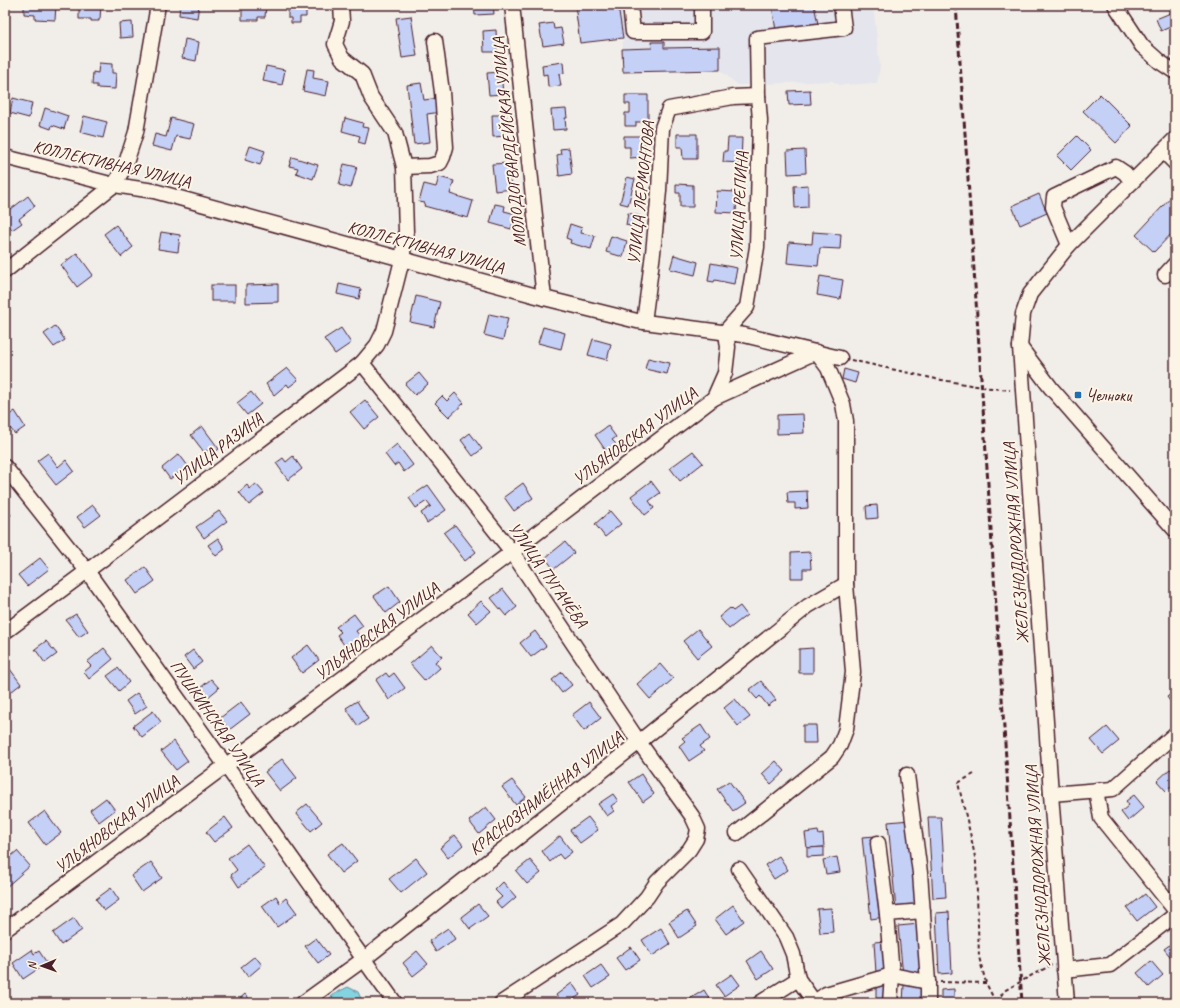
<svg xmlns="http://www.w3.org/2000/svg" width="1180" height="1008" viewBox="0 0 1180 1008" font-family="Caveat,sans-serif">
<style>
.built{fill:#e4e5ed}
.water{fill:#83d3e0;stroke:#6c8b98}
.building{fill:#c5d0f7;stroke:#4a1f2b}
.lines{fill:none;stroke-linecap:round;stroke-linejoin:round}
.minor-casing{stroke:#4a1f2b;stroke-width:17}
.path{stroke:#4a1f2b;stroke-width:2;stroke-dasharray:4 3;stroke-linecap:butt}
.minor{stroke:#fcf5e5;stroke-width:14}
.rail{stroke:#4a1f2b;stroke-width:3;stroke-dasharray:6 3;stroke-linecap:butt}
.poi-dot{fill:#1f6fb2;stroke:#fcf5e5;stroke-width:1.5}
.labels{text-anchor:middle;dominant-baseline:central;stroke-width:4;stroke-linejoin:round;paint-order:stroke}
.street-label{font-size:17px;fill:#4a1f2b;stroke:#fcf5e5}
.poi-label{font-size:17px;fill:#4a1f2b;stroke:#fcf5e5;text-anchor:start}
</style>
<rect width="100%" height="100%" fill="#f1eee9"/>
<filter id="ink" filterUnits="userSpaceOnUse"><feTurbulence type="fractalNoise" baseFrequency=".025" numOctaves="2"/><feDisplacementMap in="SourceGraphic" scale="8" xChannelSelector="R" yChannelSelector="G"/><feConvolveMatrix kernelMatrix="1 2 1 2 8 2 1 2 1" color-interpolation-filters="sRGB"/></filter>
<g filter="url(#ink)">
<polygon class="built" points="575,5 873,5 880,67 877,83 840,85 832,81 738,85 720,70 623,72 623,38 580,43"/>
<path class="water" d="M348 987 358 992 363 1003H326C330 995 340 991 348 987Z"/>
<g class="building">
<polygon points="24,5 56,5 55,20 35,19 35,15 24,14"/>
<polygon points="79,5 101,5 100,19 99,19 99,21 91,21 91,19 79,19"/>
<polygon points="180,5 199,5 197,18 179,15"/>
<polygon points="242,5 266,5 265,17 258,17 258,20 242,20"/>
<polygon points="288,5 306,5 306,17 300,17 300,23 291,23 291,18 288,18"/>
<polygon points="474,5 493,5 494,14 475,15"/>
<polygon points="575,5 618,5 623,38 580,43"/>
<polygon points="772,5 814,5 818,24 776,31"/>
<polygon points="1173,12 1175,16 1175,25 1161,31 1156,19"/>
<polygon points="411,16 417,56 402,58 396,18"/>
<polygon points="132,22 133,37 120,38 119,23"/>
<polygon points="553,23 554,29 561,28 564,43 543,46 539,25"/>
<polygon points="496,30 497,52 484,52 483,31"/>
<polygon points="185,39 199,42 196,61 182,58"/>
<polygon points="651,42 664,42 664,48 720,47 720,70 623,72 622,49 652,48"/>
<polygon points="563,62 564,73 559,74 561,86 548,87 547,74 543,75 542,65"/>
<polygon points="99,63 112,64 112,73 116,73 115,89 97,88 97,85 92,85 93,72 98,73"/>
<polygon points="266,66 285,70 282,85 263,81"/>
<polygon points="307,69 314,70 313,78 329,81 326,96 303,91"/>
<polygon points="501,72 503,94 489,95 487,73"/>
<polygon points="421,83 424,100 439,98 441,112 427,114 430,142 414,144 407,85"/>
<polygon points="810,90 811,104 789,105 788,91"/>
<polygon points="1100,94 1132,126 1116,143 1083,111"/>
<polygon points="625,95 648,95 648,122 636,122 636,126 625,126 625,113 630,113 630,104 625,104"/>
<polygon points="13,98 32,103 29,118 10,113"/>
<polygon points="45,108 68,116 64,129 52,125 51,129 40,125"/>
<polygon points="566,109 567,118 565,118 566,129 553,130 551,110"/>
<polygon points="492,115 506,115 507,136 493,137"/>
<polygon points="84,116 107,122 103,138 80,132"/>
<polygon points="171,118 194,124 190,139 176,136 172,151 152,146 155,134 166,137"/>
<polygon points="345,118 363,123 362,127 369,128 365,144 358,142 360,136 342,131"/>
<polygon points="677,134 697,134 697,159 683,159 682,147 677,147"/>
<polygon points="624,136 645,136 645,157 630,158 630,147 624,147"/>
<polygon points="1077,136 1091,150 1071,170 1057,156"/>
<polygon points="728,138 742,138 741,163 723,162 724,151 727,151"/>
<polygon points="250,146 265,151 260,165 245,160"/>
<polygon points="569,148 572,174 559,176 557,155 561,154 560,149"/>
<polygon points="805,150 806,173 788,174 787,151"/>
<polygon points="292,157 318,165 313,179 296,173 298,168 289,166"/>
<polygon points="510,163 512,189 495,191 492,164"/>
<polygon points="344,164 357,167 351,188 339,185"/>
<polygon points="439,177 454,181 450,194 473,201 468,218 424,206 425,203 419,202 424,184 436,187"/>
<polygon points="627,177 635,179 628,205 620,203"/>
<polygon points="676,184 693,185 693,207 680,207 680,193 676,193"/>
<polygon points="808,185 808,207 795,208 794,186"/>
<polygon points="717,191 737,192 736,213 716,212"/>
<polygon points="1175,193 1175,230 1154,252 1136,235"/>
<polygon points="1039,194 1047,213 1020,225 1012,206"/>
<polygon points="28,196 35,206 19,219 22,223 12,230 5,221 5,206 8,204 11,209"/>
<polygon points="495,204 505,206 504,211 516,214 511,229 490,223"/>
<polygon points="628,213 640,216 638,228 626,225"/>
<polygon points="570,224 582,228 581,233 595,236 591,249 570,243 571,240 566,238"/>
<polygon points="116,225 133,247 121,257 104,234"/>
<polygon points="161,232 180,235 178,252 158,249"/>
<polygon points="813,232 841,234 840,249 820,248 818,266 787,263 789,242 812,244"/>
<polygon points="611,236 627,241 623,257 606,252"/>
<polygon points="77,253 93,275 77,287 61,265"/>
<polygon points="674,255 698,262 695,275 670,269"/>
<polygon points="711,263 737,268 734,284 715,280 714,282 708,281"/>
<polygon points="820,276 843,280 840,299 817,295"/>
<polygon points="278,284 278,302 246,303 246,285"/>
<polygon points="339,284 361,289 359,299 337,294"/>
<rect x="211" y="285" width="24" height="16"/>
<polygon points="416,296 440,302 434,327 410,322"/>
<polygon points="489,314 508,318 503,340 484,335"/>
<polygon points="55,326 65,340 54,347 44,334"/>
<polygon points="543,327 565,333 561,349 538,343"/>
<polygon points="341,328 351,343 335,354 324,339"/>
<polygon points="593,339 611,344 607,360 588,355"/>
<polygon points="648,358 670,363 667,374 645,369"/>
<polygon points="287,368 298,380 289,387 287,384 274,395 266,384"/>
<polygon points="844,369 858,373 855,383 842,379"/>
<polygon points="419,373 428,384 415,395 405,384"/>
<polygon points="251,392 261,404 247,415 237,403"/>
<polygon points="455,393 464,403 449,417 435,403 442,396 447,401"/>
<polygon points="365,400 379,417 364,429 350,412"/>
<polygon points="15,411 25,427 15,434 10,428 7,430 5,428 5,418"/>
<polygon points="803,414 804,433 777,434 777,415"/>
<polygon points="202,426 219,449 211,455 208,450 204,452 191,435"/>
<polygon points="608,426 616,437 612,440 616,444 606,451 595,435"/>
<polygon points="470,433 482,449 473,456 461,440"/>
<polygon points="397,444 413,465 404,472 398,463 394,466 385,454"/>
<polygon points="693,451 703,463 680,481 670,468"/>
<polygon points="48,453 58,467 66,460 74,471 56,485 37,461"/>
<polygon points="179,454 188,466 170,479 162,468"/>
<polygon points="293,456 302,469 288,480 276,463 283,458 286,462"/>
<polygon points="651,481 660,493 649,501 654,508 645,515 631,496"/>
<polygon points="523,483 533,498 514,511 504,497"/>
<polygon points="256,484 264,493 249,505 239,492 247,485 250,489"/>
<polygon points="428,485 446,510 427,523 421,513 431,506 427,501 416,508 409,498"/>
<polygon points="807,491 808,508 795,509 795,503 788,503 787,492"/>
<polygon points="93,505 101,515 85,527 77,517"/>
<polygon points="877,505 878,518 867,519 866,506"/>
<polygon points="5,507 11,515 5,520"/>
<polygon points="219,511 227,521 204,538 196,527"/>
<polygon points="610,511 621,524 605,537 595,524"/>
<polygon points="455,525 476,552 465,561 444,533"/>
<polygon points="218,538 225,549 216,556 208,545"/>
<polygon points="565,542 574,553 554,569 545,558"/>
<polygon points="810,552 811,569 803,569 803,578 791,578 791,553"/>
<polygon points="40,558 49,569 27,586 18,575"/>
<polygon points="145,567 155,581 137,594 127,580"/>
<polygon points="389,586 400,602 386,613 374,596"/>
<polygon points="503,589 517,607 506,616 491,598"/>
<polygon points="481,601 491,611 477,623 468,613"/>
<polygon points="740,606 747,615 729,629 719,617 730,608 733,611"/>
<polygon points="76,614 88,631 79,637 66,620"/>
<polygon points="354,614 363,626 356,631 361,638 347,649 337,635 341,632 336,627"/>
<polygon points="698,629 712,646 697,658 683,641"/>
<polygon points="535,631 546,646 531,657 520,643"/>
<polygon points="46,641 57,654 45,663 35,649"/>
<polygon points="308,645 319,660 302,673 291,658"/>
<polygon points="432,645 442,657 435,662 440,668 425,681 410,664"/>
<polygon points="104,648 113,659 89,679 84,672 91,666 87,662"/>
<polygon points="813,648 813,673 799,673 799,649"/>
<polygon points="193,650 202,662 193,669 184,657"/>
<polygon points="660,664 673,679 650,699 637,684"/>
<polygon points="7,665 21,684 12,691 5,681 5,666"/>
<polygon points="118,668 129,682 119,691 107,676"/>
<polygon points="562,672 572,685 562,693 552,680"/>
<polygon points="386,673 389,677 394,673 405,688 389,700 376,680"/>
<polygon points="211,679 219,688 202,702 194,693"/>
<polygon points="761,681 776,700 768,706 760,696 757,699 749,690"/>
<polygon points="1175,691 1175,708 1167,697"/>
<polygon points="137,693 147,706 135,714 126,701"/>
<polygon points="735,699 750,717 738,726 724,708"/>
<polygon points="357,701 368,719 358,726 346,708"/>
<polygon points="241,702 250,714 229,730 220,718"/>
<polygon points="589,702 601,718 584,731 572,715"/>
<polygon points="153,711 161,722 142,737 133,726"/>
<polygon points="701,725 710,739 700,746 704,751 689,761 679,746 685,741 682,738"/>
<polygon points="803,725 816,725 817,743 803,743"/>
<polygon points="1107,727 1119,741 1103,754 1091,740"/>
<polygon points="174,741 188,761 176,770 161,751"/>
<polygon points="282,759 297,778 280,791 265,772"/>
<polygon points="776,761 785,771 771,784 762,774"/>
<polygon points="1170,769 1175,774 1175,790 1171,786 1166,791 1157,781"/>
<polygon points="641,774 654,794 643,802 629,782"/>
<polygon points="512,780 526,797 516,805 502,787"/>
<polygon points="729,781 745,803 733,811 717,789"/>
<polygon points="613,794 618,801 611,806 614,811 607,816 598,804"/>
<polygon points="1134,795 1144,807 1128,821 1121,812 1129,805 1126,801"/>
<polygon points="106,798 115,810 99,822 90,810"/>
<polygon points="307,804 322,822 311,831 296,813"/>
<polygon points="486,807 496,820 479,834 469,821"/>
<polygon points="45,811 61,833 45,845 29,823"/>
<polygon points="225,817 233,828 214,842 206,832"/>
<polygon points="588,817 598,830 580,843 570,830"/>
<polygon points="928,817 941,817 946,897 933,898"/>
<polygon points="910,820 918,908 896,910 888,822"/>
<polygon points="818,831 819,835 823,834 824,847 807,848 805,833"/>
<polygon points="455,835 463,845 448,858 440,848"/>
<polygon points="560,836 572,852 563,859 559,854 550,862 542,851"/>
<polygon points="876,836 884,917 871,919 862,837"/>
<polygon points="343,843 357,861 341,873 327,854"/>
<polygon points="247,844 265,868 239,887 231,875 237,870 228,858"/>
<polygon points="824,847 824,856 807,857 807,848"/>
<polygon points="17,851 30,866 5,888 5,861"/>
<polygon points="779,856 788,870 774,879 765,865"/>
<polygon points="837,857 840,872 826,874 823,860"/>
<polygon points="416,858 427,872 401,893 389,879"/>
<polygon points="530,860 541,873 527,884 516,871"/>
<polygon points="151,862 162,878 142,892 131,876"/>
<polygon points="1175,876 1175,886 1170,880"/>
<polygon points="503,882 516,897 502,909 496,902 502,897 495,890"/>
<polygon points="111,888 119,900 104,911 96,899"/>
<polygon points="1145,894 1155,907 1137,921 1127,908"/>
<polygon points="276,896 280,903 286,898 297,913 277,927 262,906"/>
<polygon points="478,904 488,916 470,929 461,917"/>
<polygon points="733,905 744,921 726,934 715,919"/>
<polygon points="831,908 833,932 820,933 817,909"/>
<polygon points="687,911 697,926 679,938 669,922"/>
<polygon points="949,912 952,973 939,974 936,913"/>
<polygon points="74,918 82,930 61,945 53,933"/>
<polygon points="920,924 925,973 903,976 898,926"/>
<polygon points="448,928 455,939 436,952 429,941"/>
<polygon points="661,928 670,944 652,956 642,940"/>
<polygon points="316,938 329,955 318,963 305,946"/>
<polygon points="886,941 888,972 876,973 874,942"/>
<polygon points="1175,941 1175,960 1174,961 1164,949"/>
<polygon points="631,947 640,960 625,970 616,958"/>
<polygon points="32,950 34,954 39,951 47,963 23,979 13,963"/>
<polygon points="417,951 428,964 413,976 403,963"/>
<polygon points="761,951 773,969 758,979 747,961"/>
<polygon points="255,956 262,965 248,977 241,967"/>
<polygon points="1151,961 1163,975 1149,987 1137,973"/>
<polygon points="601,965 610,977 593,988 585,976"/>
<polygon points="732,974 740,985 724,996 716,985"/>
<polygon points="572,983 580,995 568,1003 561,1003 556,995"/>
<polygon points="876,985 887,986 887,1003 876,1003"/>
<polygon points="904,985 924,986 922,1003 903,1003"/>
<polygon points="954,989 954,1003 941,1003 941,990"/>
<polygon points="704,990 712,1003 689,1003 688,1000"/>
<polygon points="245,994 253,1003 235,1003"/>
</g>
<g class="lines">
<g class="minor-casing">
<g id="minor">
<polyline points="512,5 544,298"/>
<polyline points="630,5 633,32 702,32 702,5"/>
<polyline points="1115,5 1142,46 1160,62 1175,72"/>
<polyline points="1163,151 1175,163"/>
<polyline points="5,157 114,185 154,191 544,298 637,321 744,335 840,358"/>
<polyline points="404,167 430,166 440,163 443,157 446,147 442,92 435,41"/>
<polyline points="1069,245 1053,207 1054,197 1116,167 1125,173 1132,182"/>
<polyline points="5,271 114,185 125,166 136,132 158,5"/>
<polyline points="1165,275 1175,264"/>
<polyline points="644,322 653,253 659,191 662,128 669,109 733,97 758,96"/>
<polyline points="724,333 747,307 757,247 760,120 758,96 757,38 844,28 841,5"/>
<polyline points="1020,347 1051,388 1175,530"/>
<polyline points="362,363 512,552 639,742 692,816 698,829 696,839 689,850 657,882 647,897 622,924 501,1003"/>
<polyline points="714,398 816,352 828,368 843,404 846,421 846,584 853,672 846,729 840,745 832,757 737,833"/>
<polyline points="5,467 87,571 395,1003"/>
<polyline points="5,632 87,571 362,363 377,345 384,331 402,260 406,232 404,167 395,133 371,97 362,74 342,58 335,44 342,21 341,5"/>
<polyline points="907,775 920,873 928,982 928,1003"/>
<polyline points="1096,790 1101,818 1175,910"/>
<polyline points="1051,794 1113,789 1175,734"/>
<polyline points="878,843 887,914"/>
<polyline points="739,869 786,937 793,954 798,979 815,1003"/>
<polyline points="5,930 512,552 714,398 725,373 728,347 726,333"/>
<polyline points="1064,970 1110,965 1175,915"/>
<polyline points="815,1002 826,994 892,975 928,982"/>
<polyline points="303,1003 364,959 639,742 808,606 846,584"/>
<polyline points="760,1003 798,979"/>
<polyline points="890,1003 892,975 887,914 923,911"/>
<polyline points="1067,1003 1051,794 1020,347 1023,314 1030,294 1069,245 1175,139"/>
</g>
</g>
<g class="path">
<polyline points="851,360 936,379 982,387 1010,390"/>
<polyline points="974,774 958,783 971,837 976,862 979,957 986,983"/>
<polyline points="940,982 986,983 996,1003 1004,991 1036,973 1052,965"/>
</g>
<use href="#minor" class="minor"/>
<polyline class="rail" points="956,5 966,148 1022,1003"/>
</g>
</g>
<rect class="poi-dot" x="1074" y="391" width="8" height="8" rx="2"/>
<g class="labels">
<g class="street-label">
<text transform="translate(509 142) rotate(-96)">МОЛОДОГВАРДЕЙСКАЯ УЛИЦА</text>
<text transform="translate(112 164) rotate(13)">КОЛЛЕКТИВНАЯ УЛИЦА</text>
<text transform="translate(641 193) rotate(-84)">УЛИЦА ЛЕРМОНТОВА</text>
<text transform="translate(739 206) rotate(-87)">УЛИЦА РЕПИНА</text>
<text transform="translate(426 247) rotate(15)">КОЛЛЕКТИВНАЯ УЛИЦА</text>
<text transform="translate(635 436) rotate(-37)">УЛЬЯНОВСКАЯ УЛИЦА</text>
<text transform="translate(218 449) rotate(-37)">УЛИЦА РАЗИНА</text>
<text transform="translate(1016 543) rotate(-94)">ЖЕЛЕЗНОДОРОЖНАЯ УЛИЦА</text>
<text transform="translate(548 575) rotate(55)">УЛИЦА ПУГАЧЁВА</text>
<text transform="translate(377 631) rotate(-37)">УЛЬЯНОВСКАЯ УЛИЦА</text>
<text transform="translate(217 723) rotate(55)">ПУШКИНСКАЯ УЛИЦА</text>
<text transform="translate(546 793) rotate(-38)">КРАСНОЗНАМЁННАЯ УЛИЦА</text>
<text transform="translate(117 824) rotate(-37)">УЛЬЯНОВСКАЯ УЛИЦА</text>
<text transform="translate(1038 866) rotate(-94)">ЖЕЛЕЗНОДОРОЖНАЯ УЛИЦА</text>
</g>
<g class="poi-label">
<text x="1086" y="395">Челноки</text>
</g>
</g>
<rect width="1180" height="1008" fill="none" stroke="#fcf5e5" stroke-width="20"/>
<rect x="10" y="10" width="1160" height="988" fill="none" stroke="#4a1f2b" stroke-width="1.5" filter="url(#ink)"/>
<g transform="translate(42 966) rotate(268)" stroke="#fcf5e5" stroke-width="3" paint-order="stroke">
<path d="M0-3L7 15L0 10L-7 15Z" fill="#4a1f2b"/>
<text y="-6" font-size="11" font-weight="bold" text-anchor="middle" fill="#4a1f2b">N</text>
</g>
</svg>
